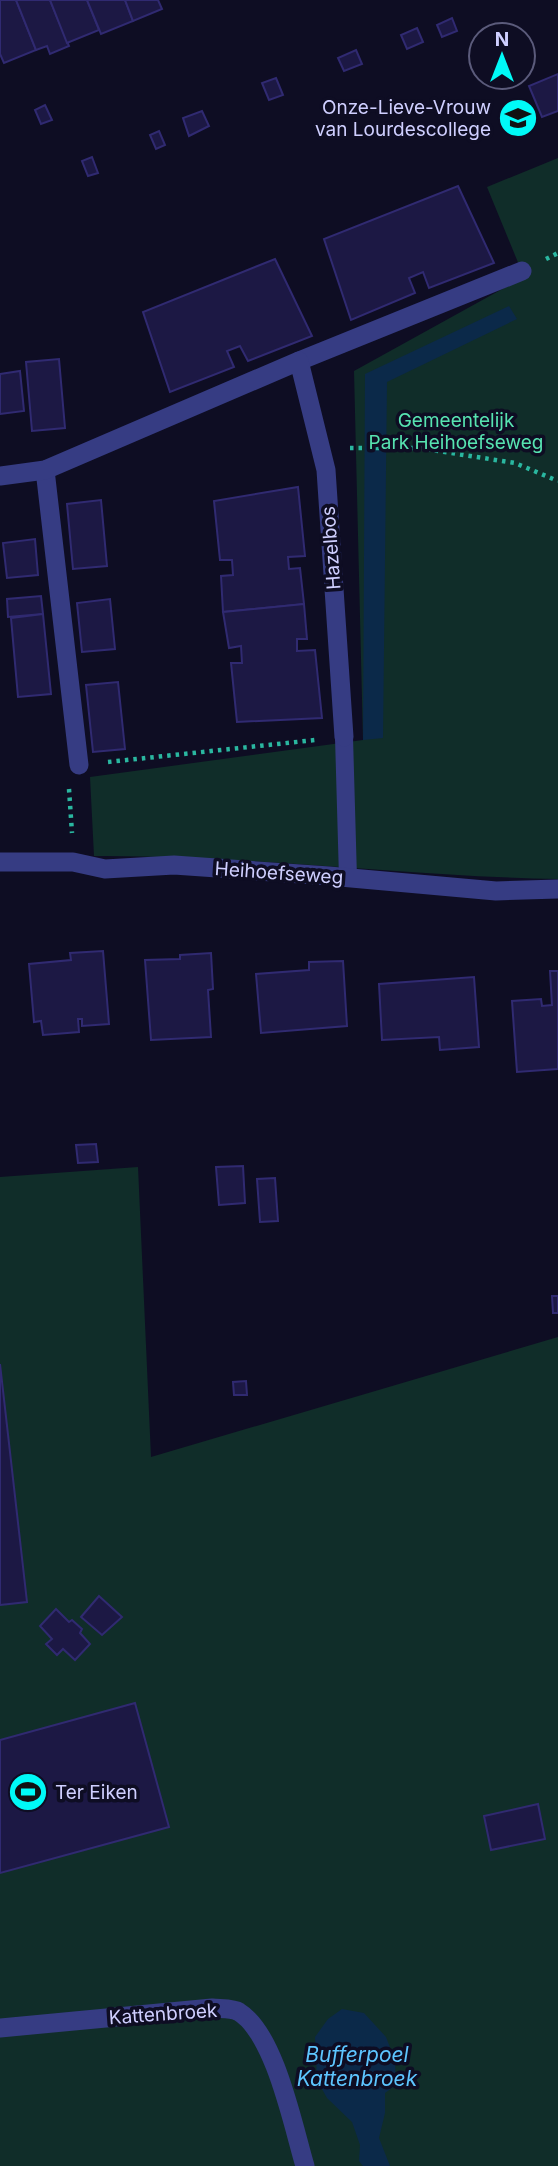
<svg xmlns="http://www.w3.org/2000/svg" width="558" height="2166" viewBox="0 0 558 2166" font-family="Inter,sans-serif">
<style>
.green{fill:#102d29}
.water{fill:#0b2949}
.building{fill:#1c1844;stroke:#302a71;stroke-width:2}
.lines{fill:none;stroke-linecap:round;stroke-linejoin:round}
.path{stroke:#2ab7a0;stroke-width:4.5;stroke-dasharray:3.5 5;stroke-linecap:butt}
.service{stroke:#363c83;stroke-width:18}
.minor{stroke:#363c83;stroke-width:19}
.labels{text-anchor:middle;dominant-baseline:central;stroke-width:7;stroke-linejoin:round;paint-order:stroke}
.poi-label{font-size:19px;fill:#cfcfff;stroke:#0e0d23;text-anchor:end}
.park-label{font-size:19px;fill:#57e3b1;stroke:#0e0d23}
.street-label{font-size:19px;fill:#cfcfff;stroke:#0e0d23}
.water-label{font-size:21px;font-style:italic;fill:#5dc5ff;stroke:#0e0d23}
</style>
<rect width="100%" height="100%" fill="#0e0d23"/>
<g class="green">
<path d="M558 158V879C403 876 249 855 94 856L90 777 363 740 354 371 524 277 487 187Z"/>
<polygon points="138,1167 151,1457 558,1337 558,2166 0,2166 0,1177"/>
</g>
<g class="water">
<polygon points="509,306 517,319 387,382 383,738 363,740 365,374"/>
<polygon points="342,2009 364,2013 386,2037 395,2060 396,2085 385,2093 385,2113 379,2138 390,2166 363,2166 359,2161 360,2145 352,2122 327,2098 317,2080 315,2037 328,2019"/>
</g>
<g class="building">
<polygon points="0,0 16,0 36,50 4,63 0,54"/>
<polygon points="16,0 50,0 69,46 50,54 47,46 36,50"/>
<polygon points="50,0 87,0 99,30 67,43"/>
<polygon points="87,0 125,0 133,21 101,34"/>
<polygon points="125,0 158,0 162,9 133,21"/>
<polygon points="452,18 457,31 442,37 437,25"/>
<polygon points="417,28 423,42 407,49 401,35"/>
<polygon points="356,50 362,64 344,71 338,58"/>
<polygon points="558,74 558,111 542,117 529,86"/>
<polygon points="276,78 283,95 269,100 262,83"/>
<polygon points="45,105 52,120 41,124 35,110"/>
<polygon points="202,111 209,126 189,136 183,118"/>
<polygon points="159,131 165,145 156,149 150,135"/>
<polygon points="92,157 98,173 88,176 82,161"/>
<polygon points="458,186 494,263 429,288 423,272 409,278 415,293 351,320 324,239"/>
<polygon points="275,259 312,336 248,361 240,346 227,351 234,367 170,392 143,312"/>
<polygon points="59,359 65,428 32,431 26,362"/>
<polygon points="20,371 24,411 0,414 0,374"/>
<polygon points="298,487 305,556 288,557 289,569 300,568 304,604 223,612 221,576 233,575 232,560 220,560 214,501"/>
<polygon points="101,500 107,566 73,569 67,504"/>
<polygon points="35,539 38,575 7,578 3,543"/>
<polygon points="41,596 43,614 8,617 7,599"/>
<polygon points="110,599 115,649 82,652 77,603"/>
<polygon points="304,604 307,639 297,639 297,651 315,650 322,718 237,722 231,663 242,663 241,646 229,648 223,612"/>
<polygon points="43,614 51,694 18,697 11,618"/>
<polygon points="118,682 125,749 93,752 86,685"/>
<polygon points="103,951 109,1024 82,1026 82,1019 78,1019 79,1032 43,1035 41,1021 34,1022 29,964 71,960 70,953"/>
<polygon points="211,953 213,989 208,990 211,1037 151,1040 145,960 180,959 180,955"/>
<polygon points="343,961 347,1026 261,1033 256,974 309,970 309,962"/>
<polygon points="550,971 558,971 558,1069 517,1072 512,1001 541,999 542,1006 552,1005"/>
<polygon points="474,977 479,1047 440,1050 439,1037 382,1040 379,984"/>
<polygon points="96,1144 98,1162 78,1163 76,1145"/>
<polygon points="243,1166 245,1203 219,1205 216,1167"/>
<polygon points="275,1178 278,1221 260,1222 257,1179"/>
<polygon points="552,1296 558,1296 558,1313 553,1313"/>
<polygon points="0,1364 27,1602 0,1605"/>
<polygon points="246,1381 247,1395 234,1395 233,1382"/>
<polygon points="99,1596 122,1617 102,1635 81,1617"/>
<polygon points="56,1609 69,1622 72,1620 82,1629 80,1633 90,1644 75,1660 63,1649 57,1655 46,1644 52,1639 40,1626"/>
<polygon points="135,1703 169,1827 0,1873 0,1740"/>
<polygon points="538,1804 545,1839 491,1850 484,1816"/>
</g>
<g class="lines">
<g class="path">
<polyline points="546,259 558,253"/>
<polyline points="350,448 419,448 515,463 558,481"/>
<polyline points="108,762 315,740"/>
<polyline points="69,789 72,833"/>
</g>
<polyline class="service" points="344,737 348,878"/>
<g class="minor">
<polyline points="299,361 522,271"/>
<polyline points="45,470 79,765"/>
<polyline points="0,476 45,470 299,361 326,470 344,737"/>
<polyline points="0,862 73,862 105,869 174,865 329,876 496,891 558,889"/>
<path d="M0 2028 212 2008C220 2009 233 2008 239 2012 275 2034 293 2126 305 2166"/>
</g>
</g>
<defs>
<g id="school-disc" transform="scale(2.0125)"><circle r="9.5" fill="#00faf7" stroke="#0e0d23"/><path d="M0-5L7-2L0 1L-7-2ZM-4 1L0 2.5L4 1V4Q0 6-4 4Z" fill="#111"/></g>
<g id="stadium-disc" transform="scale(2.0125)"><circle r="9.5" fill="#00faf7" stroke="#0e0d23"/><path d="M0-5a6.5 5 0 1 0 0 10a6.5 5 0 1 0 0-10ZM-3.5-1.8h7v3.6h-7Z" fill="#111"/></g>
</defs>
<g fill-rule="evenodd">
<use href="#school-disc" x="518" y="118"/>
<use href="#stadium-disc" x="28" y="1792"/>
</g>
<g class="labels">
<g class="poi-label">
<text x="491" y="107">Onze-Lieve-Vrouw<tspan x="491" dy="22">van Lourdescollege</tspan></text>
<text x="55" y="1792" text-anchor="start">Ter Eiken</text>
</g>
<g class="park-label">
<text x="456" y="420">Gemeentelijk<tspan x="456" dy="22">Park Heihoefseweg</tspan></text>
</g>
<g class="street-label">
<text transform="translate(331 548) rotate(-94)">Hazelbos</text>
<text transform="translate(279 873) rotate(4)">Heihoefseweg</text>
<text transform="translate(163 2014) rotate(-4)">Kattenbroek</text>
</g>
<g class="water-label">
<text x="357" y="2054">Bufferpoel<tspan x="357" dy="24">Kattenbroek</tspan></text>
</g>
</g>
<g transform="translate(502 56)"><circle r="33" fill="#0e0d23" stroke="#5b5b7b" stroke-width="2"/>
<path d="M0-5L12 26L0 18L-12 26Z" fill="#00faf7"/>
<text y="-10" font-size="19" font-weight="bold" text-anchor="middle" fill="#cfcfff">N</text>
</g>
</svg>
